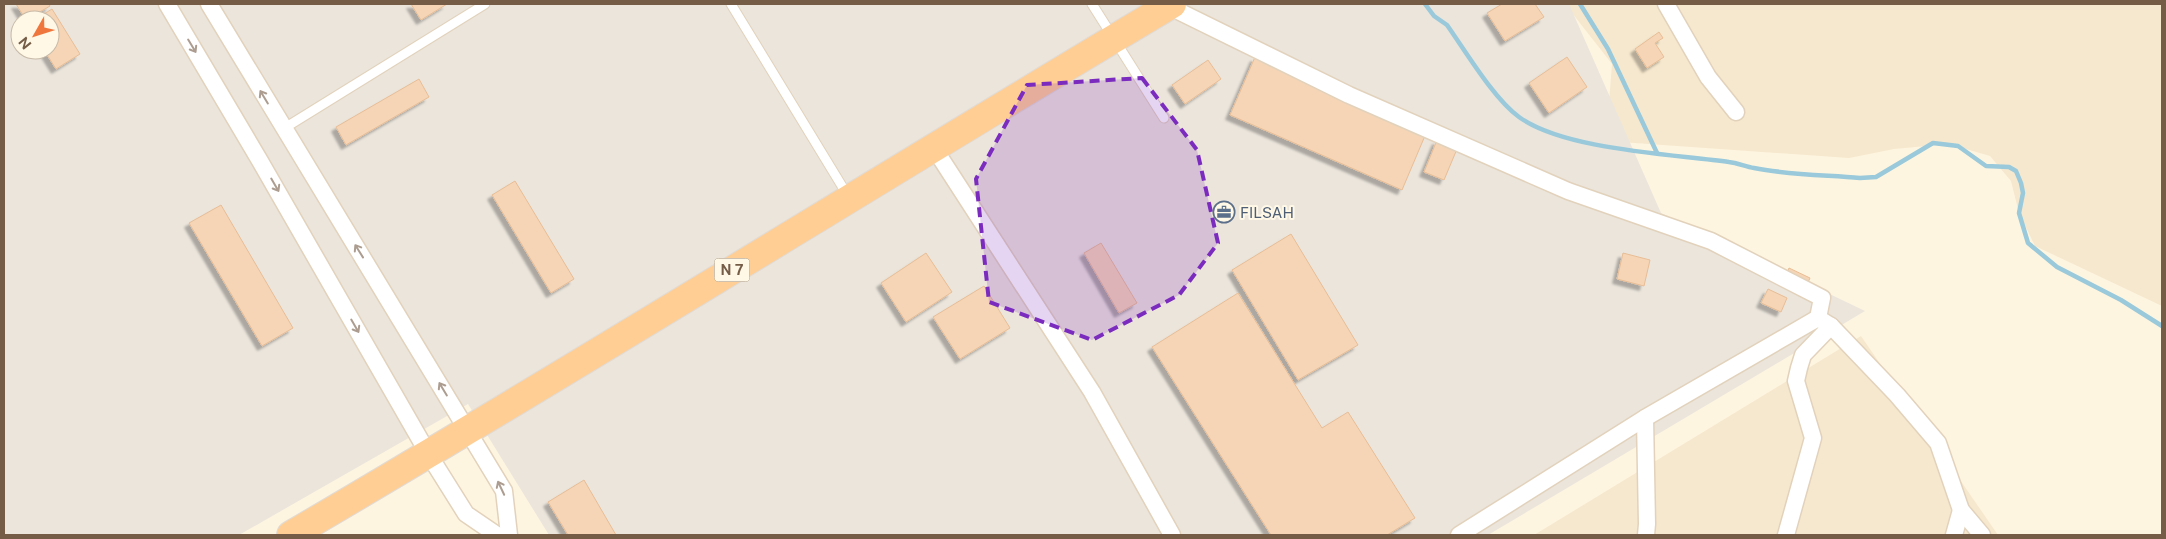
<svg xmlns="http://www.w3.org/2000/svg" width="2166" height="539" viewBox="0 0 2166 539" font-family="'Public Sans',sans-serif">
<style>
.residential{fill:#f6e8ce}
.industrial{fill:#ebe5dc;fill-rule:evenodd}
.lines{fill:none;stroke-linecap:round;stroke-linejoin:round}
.stream{stroke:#99c9da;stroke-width:4.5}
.building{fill:#f5d5b6;stroke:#e8bd95;filter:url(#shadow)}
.service-casing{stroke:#e2d2bb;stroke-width:11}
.minor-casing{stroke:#e2d2bb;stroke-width:19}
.trunk-casing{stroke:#e1dbd6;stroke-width:30}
.service{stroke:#fff;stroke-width:9}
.minor{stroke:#fff;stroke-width:16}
.trunk{stroke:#fece94;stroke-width:28}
.oneway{stroke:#ac9d90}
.marked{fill:#7b2cbf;fill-opacity:0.2;stroke:#7b2cbf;stroke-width:4;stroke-dasharray:10 6;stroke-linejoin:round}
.labels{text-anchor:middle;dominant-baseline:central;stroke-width:4;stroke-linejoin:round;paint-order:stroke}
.shield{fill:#fff8e7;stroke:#9e8b76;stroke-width:1}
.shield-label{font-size:14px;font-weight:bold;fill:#755c46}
.service-label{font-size:15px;fill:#4e5e75;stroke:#fff8e7;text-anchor:start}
</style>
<defs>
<filter id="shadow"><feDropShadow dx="-4.5" dy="4.5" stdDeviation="1" flood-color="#0004"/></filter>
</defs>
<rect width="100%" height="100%" fill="#fef5e0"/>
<g class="residential">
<polygon points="1565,4 2162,4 2162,306 2035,246 2019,213 2011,181 1990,156 1949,144 1894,149 1849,158 1606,141 1612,64"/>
<polygon points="1861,336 1998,535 1534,535"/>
</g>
<path class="industrial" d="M4 4H1569L1661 213 1865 311 1488 535H549L468 404 239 535H4ZM20 20H50V50H20Z"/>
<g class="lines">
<g class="stream">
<path d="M1425 4 1434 16 1447 25C1466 52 1494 99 1519 117 1565 150 1672 154 1729 162 1738 163 1746 167 1754 168 1789 175 1825 175 1860 178L1876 177 1933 143 1958 146 1986 166 2009 167 2016 171 2021 183 2023 193 2019 213 2028 243 2057 267 2121 300 2162 326"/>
<polyline points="1580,4 1608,49 1657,153"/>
</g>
</g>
<g class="building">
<polygon points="16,4 49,4 50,6 26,20"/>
<polygon points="411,4 447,4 421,20"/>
<polygon points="1502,4 1535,4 1544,17 1505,41 1487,13"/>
<polygon points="52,9 80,54 56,69 44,50 50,50 50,20 34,20"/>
<polygon points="1659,32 1663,38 1655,43 1664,57 1647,68 1635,49"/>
<polygon points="1255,57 1427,131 1402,190 1230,115"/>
<polygon points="1567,57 1587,87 1549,113 1529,83"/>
<polygon points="1208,60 1221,79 1185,104 1172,85"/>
<polygon points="419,79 429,97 346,145 336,127"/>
<polygon points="1437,140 1457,149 1444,180 1424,172"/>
<polygon points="515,181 574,279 551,293 492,195"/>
<polygon points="221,205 293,328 262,346 189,223"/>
<polygon points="1291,234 1358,345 1298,380 1232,270"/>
<polygon points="1101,243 1137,303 1119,313 1084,253"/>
<polygon points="926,253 952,292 906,322 881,283"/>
<polygon points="1623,253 1650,260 1644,286 1617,279"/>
<polygon points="1789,268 1810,278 1806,287 1785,277"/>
<polygon points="984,286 1010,328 960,359 933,317"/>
<polygon points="1768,289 1787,298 1781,312 1761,303"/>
<polygon points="1238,293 1322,428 1348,412 1415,518 1387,535 1271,535 1152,347"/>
<polygon points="584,480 616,535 568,535 548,502"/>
</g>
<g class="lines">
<g class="service-casing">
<g id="service">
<polyline points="731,4 848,196"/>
<polyline points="1092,4 1164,118"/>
<polyline points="283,129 485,4"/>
</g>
</g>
<g class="minor-casing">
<g id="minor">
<polyline points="167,4 260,161 429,455 466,514 497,535"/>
<polyline points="209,4 504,491 509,535"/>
<polyline points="1666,4 1708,77 1736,112"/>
<polyline points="1168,6 1349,95 1568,191 1711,241 1822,298 1818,318"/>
<polyline points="934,148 1092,392 1172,535"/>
<polyline points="1818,318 1831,326 1897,395 1938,443 1961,510 1982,535"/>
<polyline points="1645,418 1647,524 1646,535"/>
<polyline points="1459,535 1645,418 1818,318"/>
<polyline points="1786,535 1813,438 1796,381 1799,368 1803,355 1831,326"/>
<polyline points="1954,535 1961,510"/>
</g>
</g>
<g class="trunk-casing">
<path id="trunk" d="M291 535C587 362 878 179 1172 4"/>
</g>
<use href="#service" class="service"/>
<use href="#minor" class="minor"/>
<use href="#trunk" class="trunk"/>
</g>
<defs><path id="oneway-shaft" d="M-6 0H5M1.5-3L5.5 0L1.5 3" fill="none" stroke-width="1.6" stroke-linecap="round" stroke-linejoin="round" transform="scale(1.25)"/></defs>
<g class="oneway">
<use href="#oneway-shaft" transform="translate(192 46) rotate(59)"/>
<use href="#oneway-shaft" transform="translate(264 97) rotate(-121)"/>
<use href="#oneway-shaft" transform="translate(275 185) rotate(60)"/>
<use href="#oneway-shaft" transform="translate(359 251) rotate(-122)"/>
<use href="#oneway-shaft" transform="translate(355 326) rotate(60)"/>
<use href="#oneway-shaft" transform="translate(443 389) rotate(-121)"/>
<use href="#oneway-shaft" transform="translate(501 488) rotate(-115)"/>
</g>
<path class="marked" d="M1142 78 1197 150 1218 243 1179 295 1092 340 989 302 976 179 1027 85Z"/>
<defs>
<g id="office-ring" transform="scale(1.125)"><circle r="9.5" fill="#fff8e7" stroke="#5c6f8a" stroke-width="1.5"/><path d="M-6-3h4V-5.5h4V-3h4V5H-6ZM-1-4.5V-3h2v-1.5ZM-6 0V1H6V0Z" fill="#5c6f8a"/></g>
</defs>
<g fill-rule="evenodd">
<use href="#office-ring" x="1224" y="212"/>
</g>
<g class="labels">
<rect class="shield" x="714.5" y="258.5" width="35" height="23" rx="4"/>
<g class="shield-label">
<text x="732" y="270">N 7</text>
</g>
<g class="service-label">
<text x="1240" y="212">FILSAH</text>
</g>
</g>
<rect width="2166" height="539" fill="none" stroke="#755c46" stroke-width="10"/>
<g transform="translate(35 35) rotate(231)"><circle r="24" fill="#fff8e7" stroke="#c8baa7"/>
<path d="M0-4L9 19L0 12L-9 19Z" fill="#ef773d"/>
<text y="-8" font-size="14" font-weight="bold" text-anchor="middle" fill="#755c46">N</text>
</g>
</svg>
